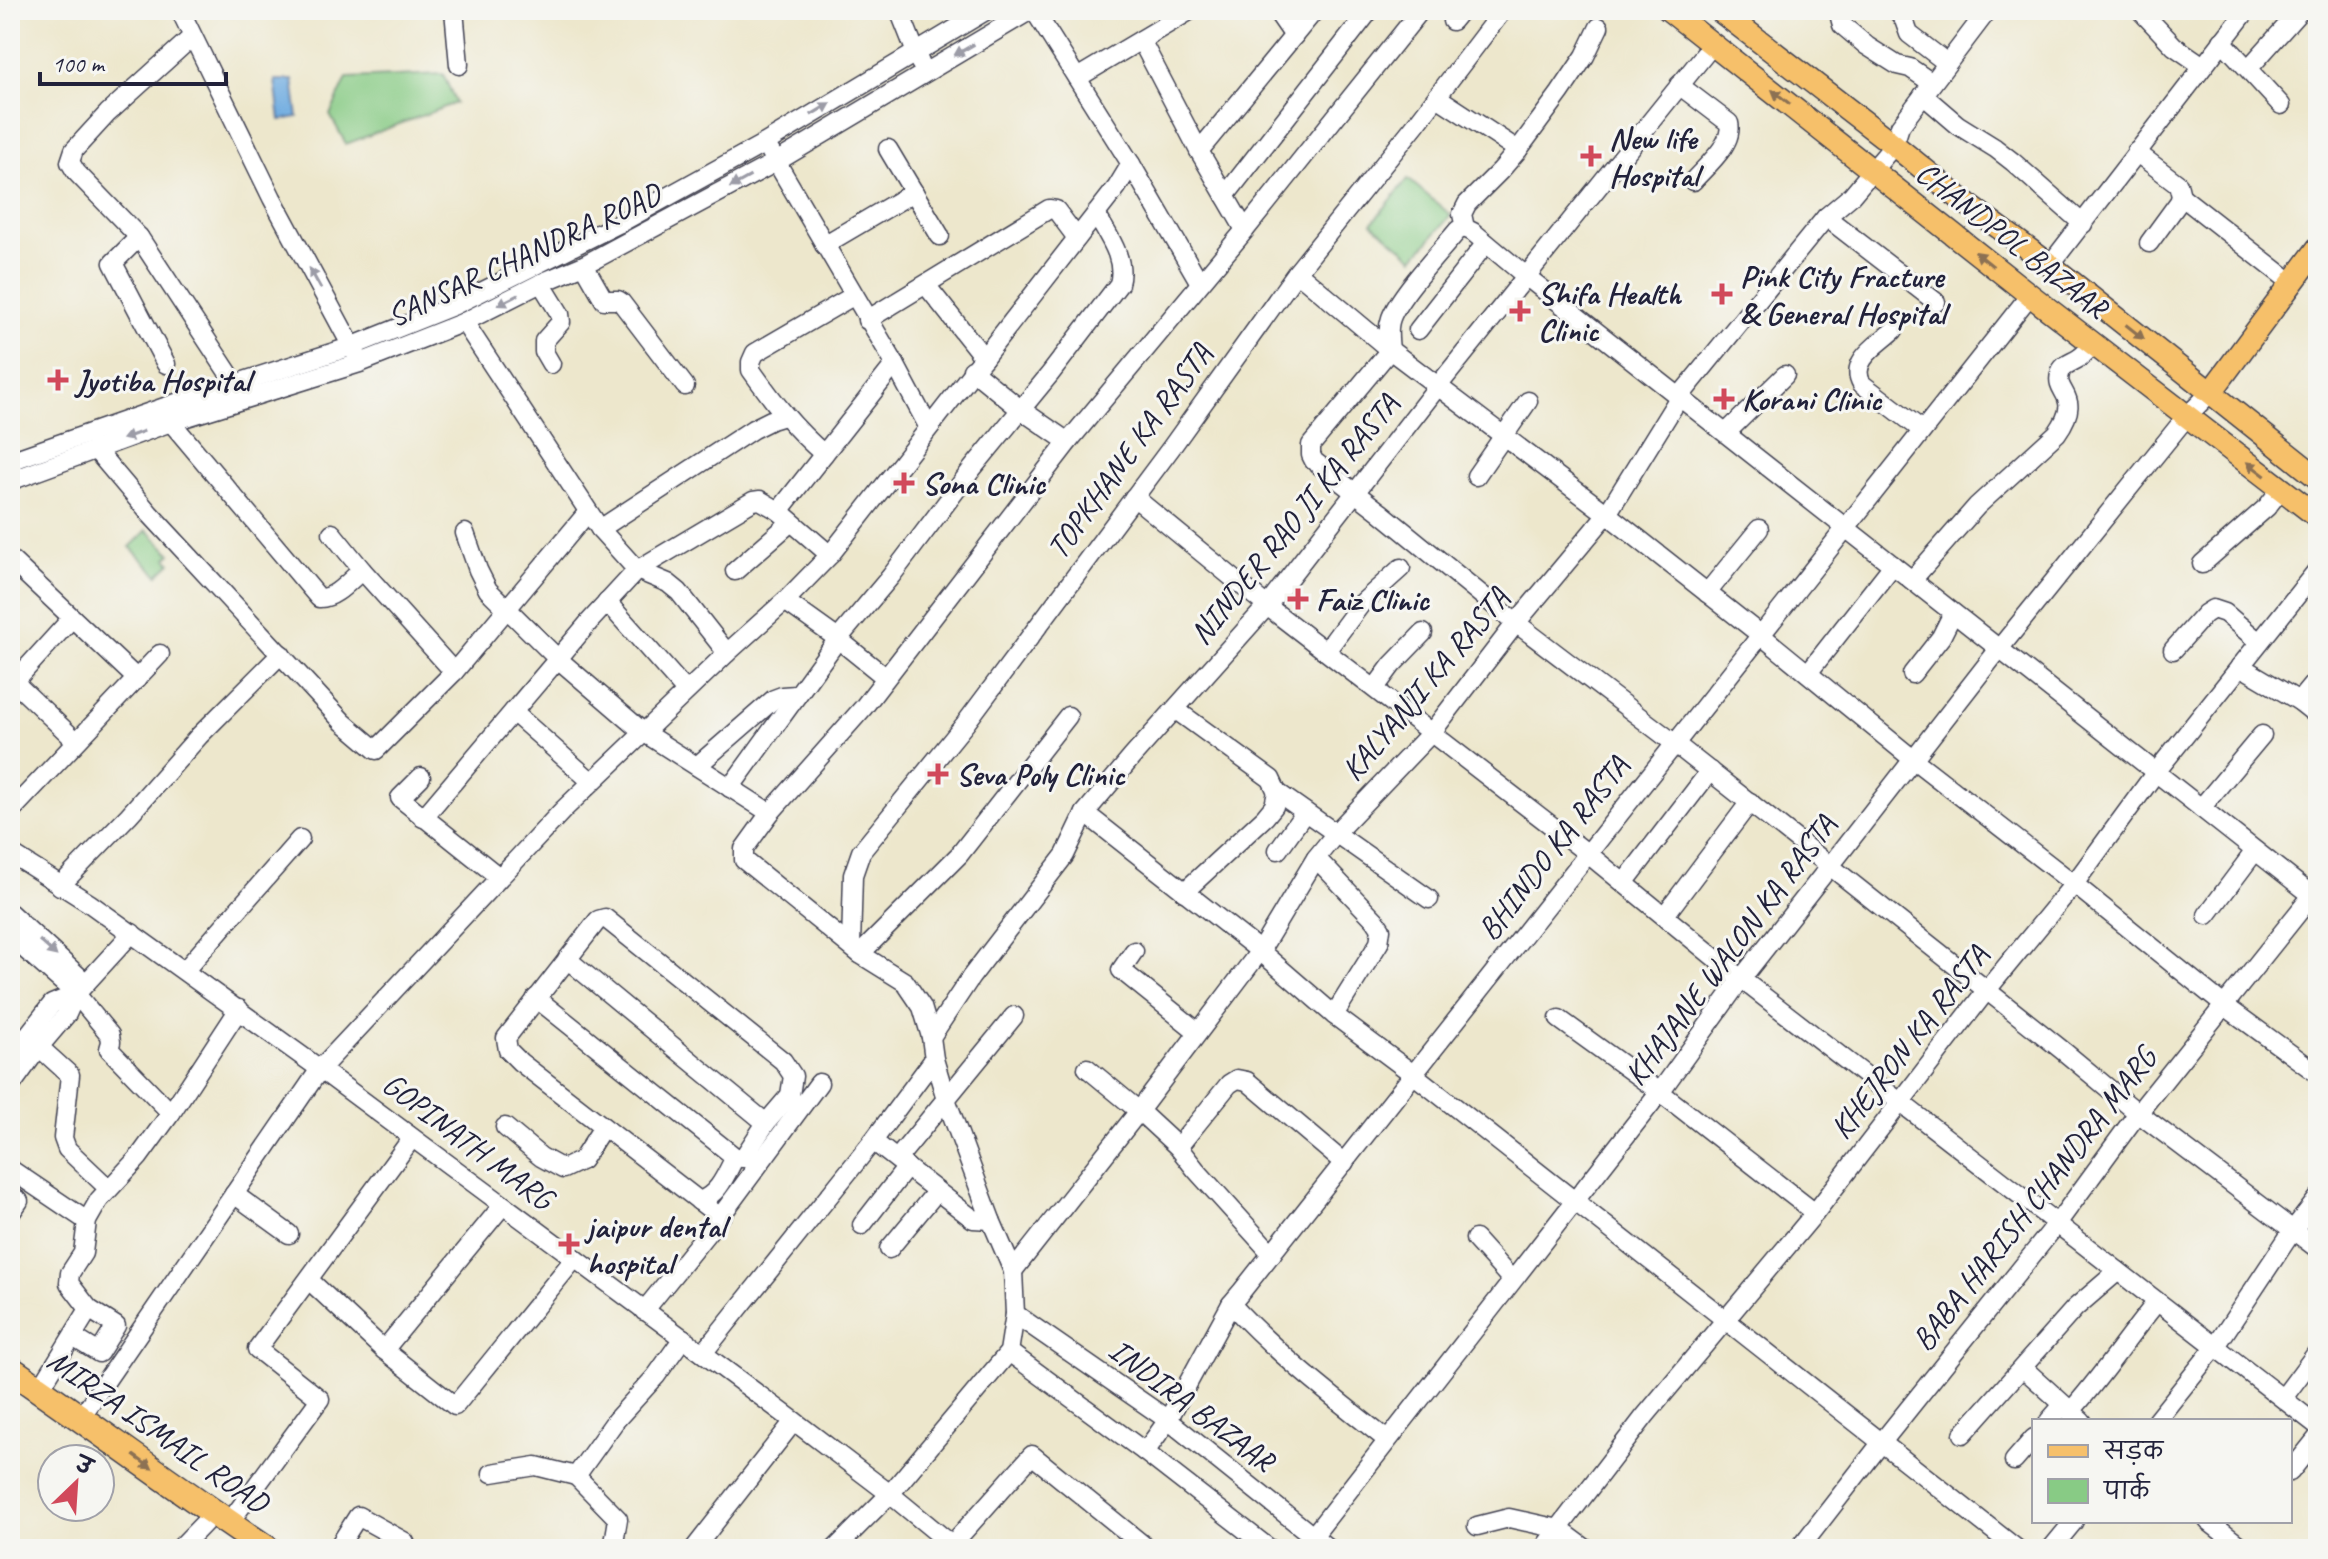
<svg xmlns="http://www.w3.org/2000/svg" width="2328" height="1559" viewBox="0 0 2328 1559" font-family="Caveat,'Playpen Sans Deva',sans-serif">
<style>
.green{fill:#88cb85;stroke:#557660;stroke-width:2}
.water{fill:#6eabe0;stroke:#48668e;stroke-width:2}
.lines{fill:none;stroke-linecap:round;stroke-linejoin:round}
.minor-casing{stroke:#404051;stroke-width:21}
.major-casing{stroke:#404051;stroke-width:25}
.highway-casing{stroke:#404051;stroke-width:29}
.minor{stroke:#fff;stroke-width:18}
.major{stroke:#f6c06b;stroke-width:22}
.highway{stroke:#f6c06b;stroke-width:26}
.oneway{fill:#9c9ca7}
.oneway2{fill:#8c7153}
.poi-dot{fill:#d1495b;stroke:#f6f6f2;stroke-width:3}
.labels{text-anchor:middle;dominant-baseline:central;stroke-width:6;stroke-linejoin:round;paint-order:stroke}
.poi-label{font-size:32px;font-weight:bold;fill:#22223b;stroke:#f6f6f2;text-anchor:start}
.street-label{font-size:32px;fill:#22223b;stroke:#f6f6f2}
</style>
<rect width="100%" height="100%" fill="#f6f6f2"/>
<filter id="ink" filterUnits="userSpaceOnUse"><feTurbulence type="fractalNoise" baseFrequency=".0125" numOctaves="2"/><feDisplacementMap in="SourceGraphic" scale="16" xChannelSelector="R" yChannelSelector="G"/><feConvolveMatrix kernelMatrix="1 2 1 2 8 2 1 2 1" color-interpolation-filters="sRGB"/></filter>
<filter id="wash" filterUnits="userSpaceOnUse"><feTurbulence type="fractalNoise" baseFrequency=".006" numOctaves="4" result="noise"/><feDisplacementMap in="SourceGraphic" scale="32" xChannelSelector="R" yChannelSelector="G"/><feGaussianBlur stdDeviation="1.8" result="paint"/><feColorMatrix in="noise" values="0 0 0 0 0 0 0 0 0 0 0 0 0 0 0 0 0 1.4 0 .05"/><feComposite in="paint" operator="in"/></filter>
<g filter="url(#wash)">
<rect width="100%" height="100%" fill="#ede7cc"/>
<g class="green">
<polygon points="443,74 456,103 346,144 330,115 347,78"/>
<polygon points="1408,179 1451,215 1414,258 1372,223"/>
<polygon points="147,530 171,554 167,558 171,563 158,575 130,547"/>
</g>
<polygon class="water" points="275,80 293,80 298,117 280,120"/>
</g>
<g filter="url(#ink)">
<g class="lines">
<g class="minor-casing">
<g id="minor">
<polyline points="180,10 272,198 357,356"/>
<polyline points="454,10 459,65"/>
<polyline points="899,10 920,63"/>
<polyline points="1034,10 1131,164 1200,283"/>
<polyline points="1276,10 1294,36"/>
<polyline points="1838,10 1842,25 1867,46 1897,65 1910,68 1932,83"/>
<polyline points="1897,10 1904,20 1909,34 1947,63"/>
<polyline points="2140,10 2174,46 2203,66"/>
<polyline points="1452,21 1461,10"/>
<polyline points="1599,27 1585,56 1560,93 1518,150 1501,170 1467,204 1462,214 1465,228 1473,232 1527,277 2318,900"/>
<polyline points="192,37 108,113 74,150 70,162 76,172 139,237 235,383"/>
<polyline points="1141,40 1199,151 1245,230"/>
<polyline points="2222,41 2281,105"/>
<polyline points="2249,68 2299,12"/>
<polyline points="1077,78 1191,10"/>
<path d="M1679 85 1729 123C1734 144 1706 166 1693 181"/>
<polyline points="1923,95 1958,125 1995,148 2013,162 2083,224"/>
<polyline points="1437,97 1518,150"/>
<polyline points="888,149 940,236"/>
<polyline points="770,151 895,364 928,426"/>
<polyline points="1199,151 1315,10"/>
<polyline points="2136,152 2178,184 2181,196 2179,202 2149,243"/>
<polyline points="1225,196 1370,10"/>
<polyline points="2181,196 2292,283"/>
<polyline points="1826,217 1936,302"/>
<path d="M1465 228 1458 230C1440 252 1400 294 1391 318 1387 329 1389 339 1390 350L1311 445V455L1314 461 1380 512 1516 623 1674 743 1830 866 2062 1050 2138 1113 2318 1249"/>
<polyline points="139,237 113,263 166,364"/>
<polyline points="824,245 914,192"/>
<polyline points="584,265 604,300 618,300 621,302 685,386"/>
<polyline points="2050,265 2247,10"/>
<polyline points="1297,272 1390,350 1607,514 1762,636 1914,760 2074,884 2225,1006 2318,1074"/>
<polyline points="541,283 560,314 561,322 544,341 544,352 551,364"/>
<polyline points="926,285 984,358"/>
<polyline points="867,320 1049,209 1056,210 1077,238"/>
<polyline points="464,322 600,529 637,570 668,583 679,592 727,653"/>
<polyline points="1418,330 1486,243"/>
<path d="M1894 330C1879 344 1848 361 1862 384L1922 430"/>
<polyline points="972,370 1020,409 1068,442"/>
<path d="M171 422 319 598C335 599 350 580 362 570"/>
<polyline points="1726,433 1785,375"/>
<polyline points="95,449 150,514 343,722 376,750 454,672 588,512"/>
<path d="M824 454C794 429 773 401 751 370V362L755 353 853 296"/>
<polyline points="10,461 185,400 353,346 453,306 618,224 765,143 987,10"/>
<polyline points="1476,476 1528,401"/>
<polyline points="10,481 171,422 360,363 464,322 541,283 584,265 776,162 1031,10"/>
<polyline points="1134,497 1267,606 1587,853 1741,979 2318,1426"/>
<polyline points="779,511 895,364"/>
<polyline points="600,529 753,429 771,420 784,416"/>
<polyline points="332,533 362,570 454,672"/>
<polyline points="465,533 478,570 488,590 558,659 643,732 770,813"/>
<polyline points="10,559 137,679"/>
<polyline points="2202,564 2267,507 2281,489"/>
<polyline points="735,571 791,522"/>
<path d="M1912 580 1977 506 2057 433C2084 395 2054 394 2060 374 2062 364 2072 363 2079 358 2085 354 2089 349 2093 344"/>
<polyline points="1707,593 1759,529"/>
<polyline points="785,601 838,639 885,677"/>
<polyline points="607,602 686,691"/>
<polyline points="2173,650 2205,614 2213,609 2225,613 2259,642"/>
<polyline points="1326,651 1361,604 1401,568"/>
<polyline points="2240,666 2299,701 2318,716"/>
<polyline points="1808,673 1893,565"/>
<polyline points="1912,674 1941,637 1953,613"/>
<polyline points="14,682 72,618"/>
<polyline points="10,686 14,682 76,741"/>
<polyline points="1375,688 1392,665 1423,633"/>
<polyline points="2299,701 2318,678"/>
<polyline points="1176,710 1271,779 1277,792 1429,899"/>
<polyline points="513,712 592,782"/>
<polyline points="697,766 774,699 782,696 796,695"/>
<polyline points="421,777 400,798 499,877"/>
<path d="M730 788 838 639 891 576 972 469 1050 374 1119 284C1126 258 1108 236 1096 214"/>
<polyline points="2201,808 2262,735"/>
<polyline points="10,812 160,654"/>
<polyline points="1085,813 1260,951 1334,1015 1413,1074 2017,1549"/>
<polyline points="423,818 590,621 637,570 753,501 760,500 779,511 830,555"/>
<polyline points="1278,850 1305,812"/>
<polyline points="10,853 89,903 320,1069 794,1421 890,1494 957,1549"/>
<polyline points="1316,858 1375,920 1381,929 1379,943 1334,1015"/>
<polyline points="1624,883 1710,771"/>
<polyline points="60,886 129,815 199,736 281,654"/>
<polyline points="1184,892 1265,817 1274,806 1277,792"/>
<polyline points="10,913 86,983"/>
<polyline points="1665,915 1750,802"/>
<polyline points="2207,915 2255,851"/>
<polyline points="10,936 76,994 110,1035 111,1042 109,1049 171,1113"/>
<polyline points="851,946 853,875 861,852 965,724 1171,448 1297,272 1416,124 1503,10"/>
<polyline points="1134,951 1121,970 1198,1032"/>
<polyline points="860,954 959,855 1068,716"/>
<polyline points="567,959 766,1123 790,1095 793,1076 783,1061 605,918 598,920 506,1038 508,1050 520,1062 720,1217"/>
<polyline points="185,970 300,839"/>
<polyline points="536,998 735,1157 743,1158 766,1123"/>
<polyline points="1559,1019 1660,1092 1815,1213"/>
<polyline points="931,1037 971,977 1065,855 1085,813 1132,757 1267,606 1438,386 1713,44"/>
<polyline points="39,1047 70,1075 63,1138 67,1149 108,1188"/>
<polyline points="10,1058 52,1004 76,994"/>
<polyline points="934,1059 873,1141 973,1219 991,1220"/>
<polyline points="1087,1068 1139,1111 1178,1147 1196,1170 1272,1254"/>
<polyline points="10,1087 39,1047 67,1014 76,994 132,933"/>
<polyline points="505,1127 541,1157 563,1169 582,1160 603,1127"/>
<polyline points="1178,1147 1229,1084 1237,1079 1247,1081 1344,1163"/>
<polyline points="897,1159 1014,1016"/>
<polyline points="10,1169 87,1221"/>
<polyline points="234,1194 289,1234"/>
<polyline points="10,1195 19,1201 10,1214"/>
<path d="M699 1201C719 1195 726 1174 735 1157"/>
<polyline points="862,1225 907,1167"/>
<polyline points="1475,1239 1512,1280"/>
<polyline points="889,1249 937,1191"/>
<polyline points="1013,1271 1139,1111 1260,951 1316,858 1342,826 1432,732 1516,623 1607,514 1680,396 1826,217 1851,196 1894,145 1900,126 1988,10"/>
<polyline points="309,1280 384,1350 455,1406 575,1258"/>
<path d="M1231 1304C1278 1355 1334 1398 1387 1440"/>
<polyline points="89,1309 69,1283 70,1273 83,1253 87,1221 99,1200 139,1157 171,1113 239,1009"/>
<polyline points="644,1311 720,1217 819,1083"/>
<polyline points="1015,1314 1168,1420 1329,1549"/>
<polyline points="384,1350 503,1205"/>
<polyline points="1009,1352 1145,1452 1270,1549"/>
<polyline points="703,1353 873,1141"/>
<polyline points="2023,1368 2082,1421"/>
<polyline points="40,1389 89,1309 116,1326 99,1353 73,1337"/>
<polyline points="2283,1398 2318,1351"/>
<path d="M2070 1412C2101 1378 2127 1338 2156 1303"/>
<polyline points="81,1417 320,1069 564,809 727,653 785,601 830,555 1117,187 1131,164"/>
<polyline points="2049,1421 2063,1405"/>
<polyline points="2156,1421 2216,1346 2293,1230 2318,1198"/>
<polyline points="1963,1434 2075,1308 2118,1271"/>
<polyline points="1145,1452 1168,1420 1231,1304 1242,1291 2030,295"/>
<polyline points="2014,1461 2034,1438"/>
<polyline points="2290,1472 2318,1437"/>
<polyline points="492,1473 536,1466 576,1476"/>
<polyline points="2208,1521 2244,1549"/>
<polyline points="229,1523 320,1399 257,1349 412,1138"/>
<polyline points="1477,1526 1509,1518 1559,1529 1586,1549"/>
<polyline points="179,1549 213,1514"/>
<polyline points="337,1549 358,1516 405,1542"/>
<polyline points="620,1549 614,1543 618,1519 576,1476 616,1420 656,1376 683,1338"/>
<polyline points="694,1549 794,1421"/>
<polyline points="835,1549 890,1494 1009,1352 1015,1314 1013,1271 991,1220 946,1099 934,1059 931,1037 922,1007 905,982 860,954 744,860 744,849 770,813 863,708 1068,442 1245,230 1421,10"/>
<polyline points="948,1549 1032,1455 1148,1549"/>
<polyline points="1303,1549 1660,1092 1741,979 1830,866 1999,649 2187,416 2211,392"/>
<polyline points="1543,1549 1645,1416 1815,1213 1986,991 2074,884 2156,772 2318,569"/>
<polyline points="1799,1549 1882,1442 2056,1225 2138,1113 2318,888"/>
<polyline points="2051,1549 2074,1521"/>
</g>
</g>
<g class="major-casing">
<g id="major">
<polyline points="1669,10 2030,295 2318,517"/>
<polyline points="1719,10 1894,145 1963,201 2050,265 2318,478"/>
<polyline points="2211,392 2318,248"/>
</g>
</g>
<g class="highway-casing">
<path id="highway" d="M10 1369C96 1428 180 1491 267 1549"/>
</g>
<use href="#minor" class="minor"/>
<use href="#major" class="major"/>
<use href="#highway" class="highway"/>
</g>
<defs><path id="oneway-solid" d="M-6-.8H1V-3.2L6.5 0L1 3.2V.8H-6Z" transform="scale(2)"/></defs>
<g class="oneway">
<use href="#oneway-solid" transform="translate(964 50) rotate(150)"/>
<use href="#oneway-solid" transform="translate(821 109) rotate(-31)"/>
<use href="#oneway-solid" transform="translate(740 182) rotate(151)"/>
<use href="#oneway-solid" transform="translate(315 278) rotate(-119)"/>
<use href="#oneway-solid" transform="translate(508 300) rotate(153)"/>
<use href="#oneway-solid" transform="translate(133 435) rotate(160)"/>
<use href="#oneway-solid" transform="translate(48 948) rotate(42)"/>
</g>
<g class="oneway2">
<use href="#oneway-solid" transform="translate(1781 97) rotate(-142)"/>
<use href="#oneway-solid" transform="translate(1984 259) rotate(-141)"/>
<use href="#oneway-solid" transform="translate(2135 332) rotate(38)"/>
<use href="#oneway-solid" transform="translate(2256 469) rotate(-143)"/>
<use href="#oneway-solid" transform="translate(143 1462) rotate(36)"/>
</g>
</g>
<g class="poi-dot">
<path d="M1587 144h8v8h8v8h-8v8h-8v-8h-8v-8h8z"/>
<path d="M1718 282h8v8h8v8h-8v8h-8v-8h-8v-8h8z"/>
<path d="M1516 299h8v8h8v8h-8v8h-8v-8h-8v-8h8z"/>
<path d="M54 368h8v8h8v8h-8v8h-8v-8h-8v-8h8z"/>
<path d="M1720 387h8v8h8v8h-8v8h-8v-8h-8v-8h8z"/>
<path d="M900 471h8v8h8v8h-8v8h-8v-8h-8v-8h8z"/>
<path d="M1294 587h8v8h8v8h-8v8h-8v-8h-8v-8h8z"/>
<path d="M934 762h8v8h8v8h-8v8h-8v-8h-8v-8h8z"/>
<path d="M565 1232h8v8h8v8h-8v8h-8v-8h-8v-8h8z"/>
</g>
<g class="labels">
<g class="poi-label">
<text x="1609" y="138">New life<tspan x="1609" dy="37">Hospital</tspan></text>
<text x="1740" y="276">Pink City Fracture<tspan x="1740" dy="37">&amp; General Hospital</tspan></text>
<text x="1538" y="293">Shifa Health<tspan x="1538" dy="37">Clinic</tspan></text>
<text x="76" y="380">Jyotiba Hospital</text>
<text x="1742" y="399">Korani Clinic</text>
<text x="922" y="483">Sona Clinic</text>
<text x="1316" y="599">Faiz Clinic</text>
<text x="956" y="774">Seva Poly Clinic</text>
<text x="587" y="1226">jaipur dental<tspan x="587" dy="37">hospital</tspan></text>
</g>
<g class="street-label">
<text transform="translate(2012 240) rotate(38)">CHANDPOL BAZAAR</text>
<text transform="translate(524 255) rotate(-25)">SANSAR CHANDRA ROAD</text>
<text transform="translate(1129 451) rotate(-54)">TOPKHANE KA RASTA</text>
<text transform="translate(1294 519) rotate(-51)">NINDER RAO JI KA RASTA</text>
<text transform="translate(1425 684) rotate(-50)">KALYANJI KA RASTA</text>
<text transform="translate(1553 848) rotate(-52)">BHINDO KA RASTA</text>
<text transform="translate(1730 950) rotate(-53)">KHAJANE WALON KA RASTA</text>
<text transform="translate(1909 1042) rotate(-52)">KHEJRON KA RASTA</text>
<text transform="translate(468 1141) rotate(37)">GOPINATH MARG</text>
<text transform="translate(2034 1199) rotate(-52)">BABA HARISH CHANDRA MARG</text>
<text transform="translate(1192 1405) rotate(37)">INDIRA BAZAAR</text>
<text transform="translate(158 1431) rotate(35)">MIRZA ISMAIL ROAD</text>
</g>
</g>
<rect width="2328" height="1559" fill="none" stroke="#f6f6f2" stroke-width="40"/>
<rect x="2032" y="1419" width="260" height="104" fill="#f6f6f2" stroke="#a1a1a9" stroke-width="2"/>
<rect x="2048" y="1445" width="40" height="12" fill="#f6c06b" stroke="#a1a1a9" stroke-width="2"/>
<text x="2104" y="1459" font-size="24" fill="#22223b">सड़क</text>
<rect x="2048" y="1479" width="40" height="24" fill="#88cb85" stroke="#a1a1a9" stroke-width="2"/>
<text x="2104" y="1499" font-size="24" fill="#22223b">पार्क</text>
<g transform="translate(76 1483) rotate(25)"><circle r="38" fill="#f6f6f2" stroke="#a1a1a9" stroke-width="2"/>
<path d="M0-6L14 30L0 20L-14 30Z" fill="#d1495b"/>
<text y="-12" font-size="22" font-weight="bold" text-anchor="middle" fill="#22223b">उ</text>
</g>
<path d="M40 72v12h186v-12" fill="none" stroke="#22223b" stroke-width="4"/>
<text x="52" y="72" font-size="24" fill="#22223b" stroke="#f6f6f2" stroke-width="6" paint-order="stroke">100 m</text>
</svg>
